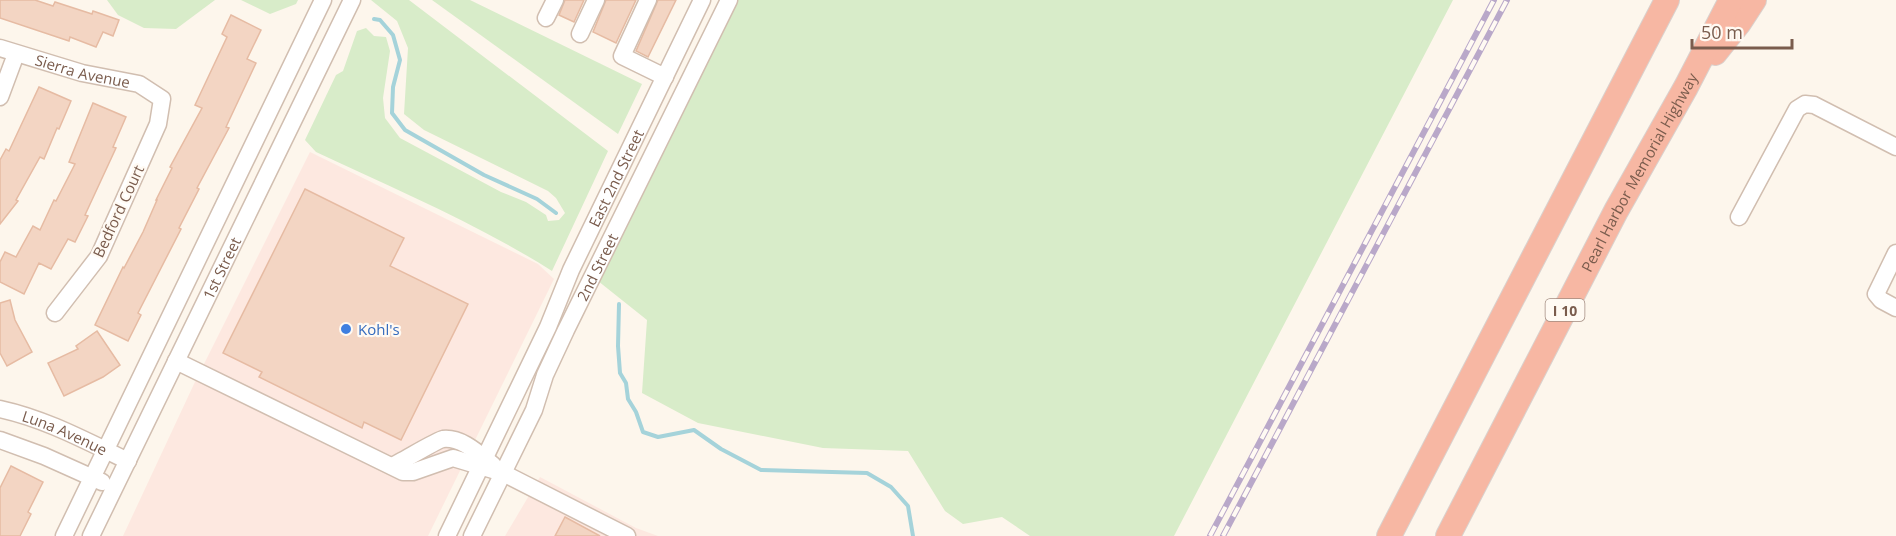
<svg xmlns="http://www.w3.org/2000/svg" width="1896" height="536" viewBox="0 0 1896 536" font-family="'Open Sans',sans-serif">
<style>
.commercial{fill:#fde8e0}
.green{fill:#d8ecc9}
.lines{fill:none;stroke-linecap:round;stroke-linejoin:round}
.stream{stroke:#a5d3da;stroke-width:4}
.building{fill:#f3d5c3;stroke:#e6bba3;stroke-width:1.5}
.minor-casing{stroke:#d1beb0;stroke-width:19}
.highway-casing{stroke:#dad1cd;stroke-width:26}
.minor{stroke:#fff;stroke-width:16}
.highway{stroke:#f7b7a3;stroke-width:24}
.rail-casing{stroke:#b9a8c9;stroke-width:6}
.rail{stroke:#fffaf3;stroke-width:4;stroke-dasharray:11;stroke-linecap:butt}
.shop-dot{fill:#3f7fe0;stroke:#fffaf3;stroke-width:2}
.labels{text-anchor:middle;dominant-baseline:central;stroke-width:4.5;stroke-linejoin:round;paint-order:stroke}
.shield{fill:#fffaf3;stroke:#a28b7f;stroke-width:1.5}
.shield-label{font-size:14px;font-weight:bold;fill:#7a5c4d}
.street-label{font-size:15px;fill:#7a5c4d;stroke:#fffaf3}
.shop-label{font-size:15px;fill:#366cbe;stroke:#fffaf3;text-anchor:start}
</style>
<rect width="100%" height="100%" fill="#fdf6ec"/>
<g class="commercial">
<polygon points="310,152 538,264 554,279 428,536 123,536 194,384"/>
<polygon points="540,477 636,528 658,536 505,536"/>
</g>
<g class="green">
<polygon points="107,0 215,0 176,29 144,28 118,15"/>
<polygon points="241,0 298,0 296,4 270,14"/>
<path d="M371 0H409L608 151 552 271C478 224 395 189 316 152L305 140 336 75 343 71 357 31 366 28 374 36 386 37 390 51 383 98 385 118 400 138 501 192 526 202 546 215 548 221 559 220 565 213 556 198 548 191 424 130 404 114 408 48 397 21Z"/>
<polygon points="432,0 470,0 642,84 618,134"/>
<polygon points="726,0 1453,0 1174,536 1030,536 1002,517 963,524 945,511 908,451 823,448 698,423 642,393 647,320 593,277"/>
</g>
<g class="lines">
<g class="stream">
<polyline points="374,19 380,20 393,35 400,60 393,87 392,113 405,130 484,175 537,199 556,213"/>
<polyline points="619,304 618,346 620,373 626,383 628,399 636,412 643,432 658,437 694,430 721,449 761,470 867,473 891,487 908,506 913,536"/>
</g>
</g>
<g class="building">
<polygon points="0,0 35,0 53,6 55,2 92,14 93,11 119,20 113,36 103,32 96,47 70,37 69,41 0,18"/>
<polygon points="565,0 584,0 574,22 559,15"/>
<polygon points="606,0 636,0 616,43 593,32"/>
<polygon points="658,0 676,0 648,57 636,51"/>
<polygon points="231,15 261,30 247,59 256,63 226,127 229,128 197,188 199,189 179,228 181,229 138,313 141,315 128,341 95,325 123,267 124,268 143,232 157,200 156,200 172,168 170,167 202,108 195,105 227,37 222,34"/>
<polygon points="39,87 71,101 59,129 57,128 44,159 40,157 16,200 18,201 0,224 0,160 6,149 9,151"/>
<polygon points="93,103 126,117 113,147 116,148 85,215 88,216 75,242 68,239 51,269 39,263 24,294 0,282 0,262 5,252 16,257 33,226 40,230 54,200 56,201 75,164 69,162"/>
<polygon points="305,189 404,238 390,266 468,304 401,440 364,422 362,428 259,377 262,372 223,353"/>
<polygon points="10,300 15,320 32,352 7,366 0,353 0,303"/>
<polygon points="97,331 120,365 103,377 64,396 48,363 78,349 76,346"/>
<polygon points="11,466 43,482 28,512 31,514 20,536 0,536 0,488"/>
<polygon points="565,517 600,536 555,536"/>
</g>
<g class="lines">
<g class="minor-casing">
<g id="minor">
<polyline points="648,0 622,56 665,77"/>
<polyline points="546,18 555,0"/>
<polyline points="580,34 596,0"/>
<path id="s1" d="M0 48 82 73 139 84 162 99 158 124 99 256 55 313"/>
<polyline points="0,97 16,54"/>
<polyline points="1739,217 1797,109 1805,104 1814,105 1896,147"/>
<polyline points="1896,253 1876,294 1881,300 1896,308"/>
<polyline points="176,361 403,472 413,472 453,458 503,473 627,536"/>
<path id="s2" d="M0 409C46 419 86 441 128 461"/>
<polyline points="0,440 44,456 102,482"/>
<path d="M392 466C401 462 437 440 443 439 462 437 479 454 493 465"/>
<polyline points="64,536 323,0"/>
<path id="s3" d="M91 536 352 0"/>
<path id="s4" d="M447 536 548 327 571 270 702 0"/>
<path id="s5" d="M472 536 534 410 545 375 566 330 729 0"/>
</g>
</g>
<g class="highway-casing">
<g id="highway">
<polyline points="1715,53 1739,23 1754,0"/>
<polyline points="1389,536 1667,0"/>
<path id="s6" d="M1448 536 1616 211 1686 87 1731 0"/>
</g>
</g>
<use href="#minor" class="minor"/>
<use href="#highway" class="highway"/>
<g class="rail-casing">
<g id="rail">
<polyline points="1210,536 1494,0"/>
<polyline points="1223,536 1507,0"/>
</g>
</g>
<use href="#rail" class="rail"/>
</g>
<circle class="shop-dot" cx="346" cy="329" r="6"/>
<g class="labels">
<rect class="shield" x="1545.5" y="299" width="39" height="22" rx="4.5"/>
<g class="shield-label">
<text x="1565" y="310">I 10</text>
</g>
<g class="street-label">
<text stroke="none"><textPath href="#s1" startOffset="86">Sierra Avenue</textPath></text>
<text stroke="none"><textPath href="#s6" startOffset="411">Pearl Harbor Memorial Highway</textPath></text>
<text stroke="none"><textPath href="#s4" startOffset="396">East 2nd Street</textPath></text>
<text transform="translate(118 211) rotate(-65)">Bedford Court</text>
<text stroke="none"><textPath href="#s5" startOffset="297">2nd Street</textPath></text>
<text stroke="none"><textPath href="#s3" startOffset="298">1st Street</textPath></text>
<text stroke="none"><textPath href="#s2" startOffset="69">Luna Avenue</textPath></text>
</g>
<g class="shop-label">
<text x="358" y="329">Kohl's</text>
</g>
</g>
<path d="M1692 39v9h100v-9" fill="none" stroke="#7a5c4d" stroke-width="3"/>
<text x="1701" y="39" font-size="18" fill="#7a5c4d" stroke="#fffaf3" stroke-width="4.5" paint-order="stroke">50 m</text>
</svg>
